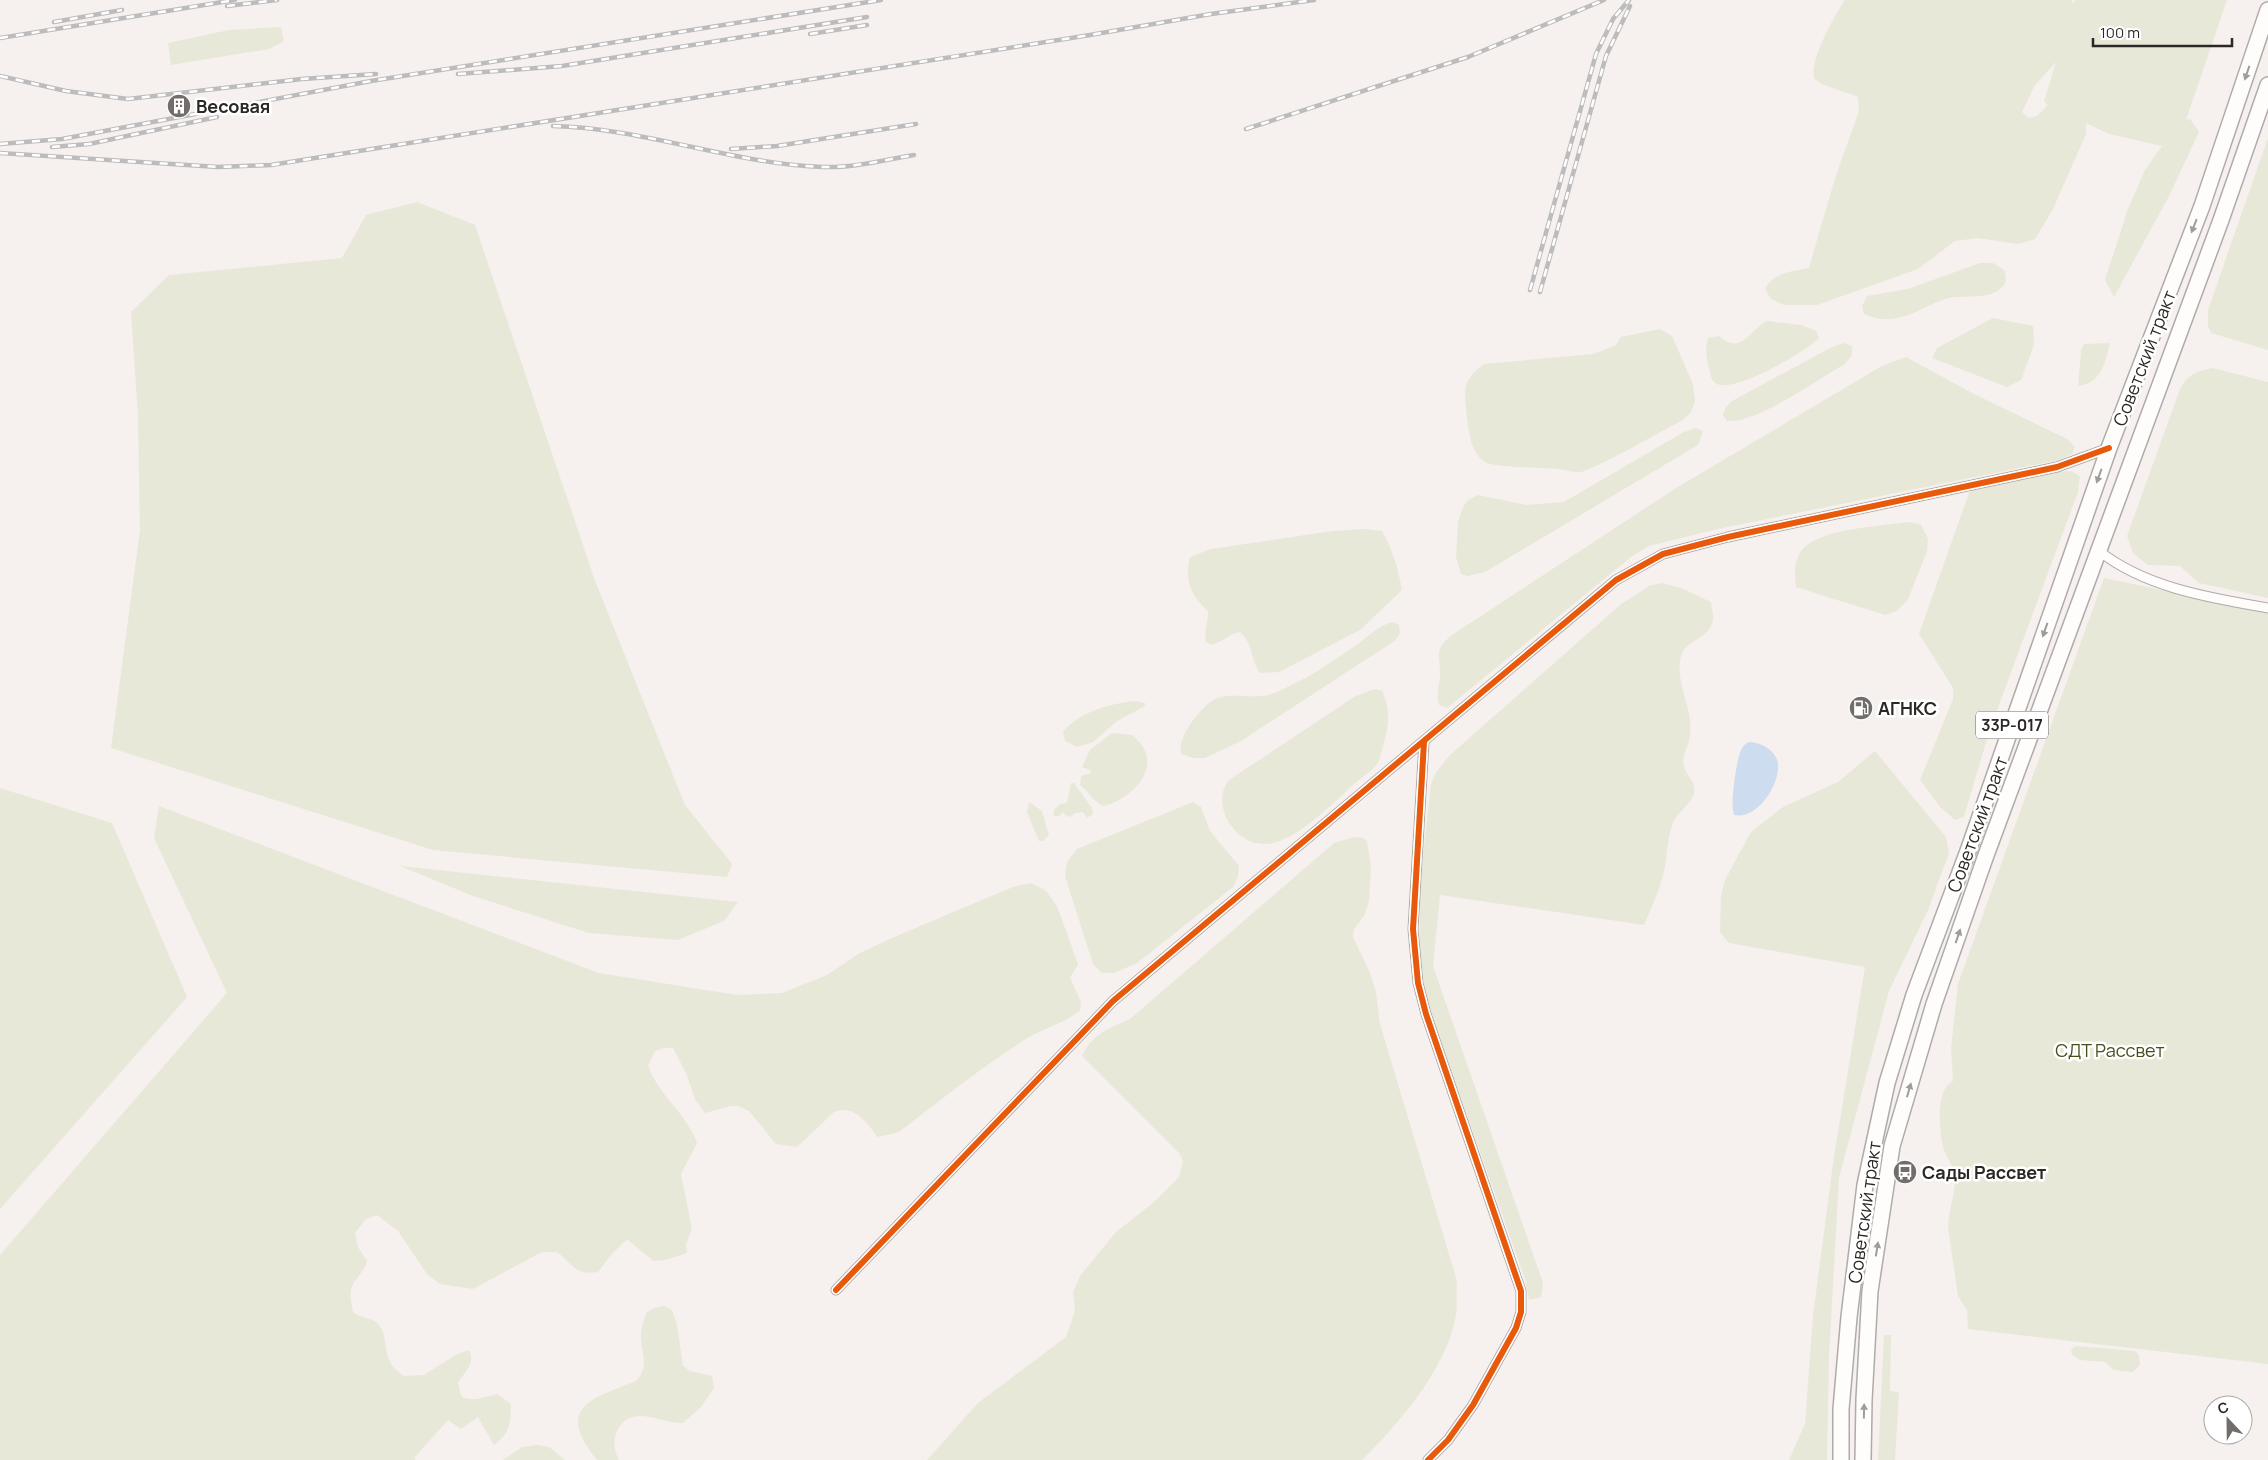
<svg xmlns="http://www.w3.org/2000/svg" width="2268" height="1460" viewBox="0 0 2268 1460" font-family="Manrope,sans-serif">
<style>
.green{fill:#e8e8d9;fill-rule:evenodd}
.water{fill:#cddcef}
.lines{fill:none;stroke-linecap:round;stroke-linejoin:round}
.minor-casing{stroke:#afaba9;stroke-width:11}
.trunk-casing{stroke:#afaba9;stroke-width:18}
.minor{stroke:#fefdfc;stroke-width:9}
.trunk{stroke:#fefdfc;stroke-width:15}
.rail-casing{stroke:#bdbbbb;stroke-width:4.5}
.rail{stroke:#fff;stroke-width:2.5;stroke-dasharray:8;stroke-linecap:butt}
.cycleway-casing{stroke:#fff;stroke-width:9}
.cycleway{stroke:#e8590c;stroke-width:6}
.oneway{fill:#9f9d9b}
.labels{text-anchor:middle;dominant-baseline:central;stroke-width:5;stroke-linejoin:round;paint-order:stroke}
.shield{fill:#fff;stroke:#6b6866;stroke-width:1}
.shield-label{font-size:16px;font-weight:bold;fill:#2b2725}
.poi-label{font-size:18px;font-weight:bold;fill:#2b2725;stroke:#fff;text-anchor:start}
.street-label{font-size:18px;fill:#2b2725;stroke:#fff}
.park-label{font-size:18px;fill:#474f1a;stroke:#fff}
</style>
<rect width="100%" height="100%" fill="#f6f0ee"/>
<g class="green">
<path d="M1845 0H2071L2074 4 2075 0H2227L2186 120 2190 119 2199 132 2169 196 2114 297 2105 280 2128 209 2145 170 2162 146 2109 134 2086 123V134L2053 209 2035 239 2018 244 1978 238 1955 241 1918 269 1817 305H1784L1771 299 1765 289C1773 273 1793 271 1809 268L1835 178 1859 111 1858 97C1848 92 1820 86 1815 79 1806 67 1836 12 1845 0ZM2056 62 2044 102 2048 105 2037 116 2029 118 2022 112 2035 85Z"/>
<polygon points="281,27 284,41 269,49 171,65 168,43 229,30"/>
<polygon points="2268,138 2268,350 2211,333 2208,326 2208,310"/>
<polygon points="417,202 475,225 594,578 685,805 732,864 727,877 433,850 111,748 140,530 138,416 131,312 169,275 342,258 366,215"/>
<path d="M1980 263H1993L2004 270C2007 278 2007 284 1999 290 1987 299 1964 295 1949 298 1929 303 1911 318 1890 319 1881 320 1872 317 1864 314L1862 306 1867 296 1908 289Z"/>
<polygon points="1993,318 2033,326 2034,345 2021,380 2007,387 1932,358 1937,348"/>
<path d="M1767 321 1801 325 1816 331 1819 338C1806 352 1735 393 1717 384 1711 381 1710 374 1709 368 1706 356 1705 350 1708 338L1719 336C1742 356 1749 330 1767 321Z"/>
<path d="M1660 329 1672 336 1693 384 1695 401 1691 412 1683 420C1651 436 1617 458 1584 471 1577 474 1565 470 1557 469 1542 467 1496 468 1485 462 1470 452 1469 432 1467 417 1464 390 1461 382 1484 364L1593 354 1616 345 1621 337Z"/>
<path d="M1844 343 1852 346V355L1845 364C1818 379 1756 424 1727 421L1723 415 1726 407 1732 401 1832 347Z"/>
<path d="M2110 343C2105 363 2102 383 2078 386L2081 351 2084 344Z"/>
<path d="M1906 357 1976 395 2069 440 2075 447 2072 454 2059 460 1718 529 1649 546 1631 557 1447 708 1439 705C1436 694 1439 687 1440 677 1441 655 1432 651 1452 635L1676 488 1882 366Z"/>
<path d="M2213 368 2268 382V598L2199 583 2180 566 2148 565 2133 553 2127 536 2180 389C2188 374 2197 371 2213 368Z"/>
<polygon points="1695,428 1703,431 1698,445 1485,572 1468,576 1461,574 1456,557 1458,522 1462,509 1467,501 1478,495 1526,505 1564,502 1682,433"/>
<polygon points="2071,471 2080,476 2078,492 1990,729 1964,817 1955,820 1940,807 1920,780 1953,699 1953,688 1919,634 1969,493 1974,489 2053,472"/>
<path d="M1910 522 1921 525 1928 539 1927 551 1908 599 1897 611 1885 615 1796 587C1795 575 1793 564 1800 553 1814 528 1884 526 1910 522Z"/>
<path d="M1365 529 1382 531C1393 550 1398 568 1402 590L1360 630 1279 672 1260 673C1250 660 1254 644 1240 632 1230 633 1223 642 1212 645L1206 642C1204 631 1208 622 1208 611 1191 596 1184 580 1190 557L1211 549 1333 531Z"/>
<path d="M2104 578 2268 612V1364L1968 1329 1967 1310 1958 1296 1948 1228C1948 1210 1956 1194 1955 1175 1954 1166 1947 1158 1944 1150 1939 1134 1935 1089 1953 1081L1951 1049 1958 984Z"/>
<path d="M1662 583 1681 588 1711 602C1711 607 1714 615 1713 620 1710 639 1685 640 1681 656 1674 683 1694 708 1690 735 1689 747 1681 754 1684 767 1686 774 1694 781 1694 788 1696 801 1678 811 1673 823 1666 840 1668 857 1663 875 1659 892 1651 908 1644 925L1440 895 1433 966 1543 1283 1541 1297 1529 1300 1525 1279 1429 1008C1411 934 1423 859 1431 784L1437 771 1450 755 1621 604 1649 586Z"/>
<path d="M1393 622 1399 625 1400 633 1396 640 1241 741 1205 758H1193L1181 754C1177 738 1197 713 1209 703 1224 691 1244 698 1261 696 1271 696 1284 689 1293 684 1314 675 1336 659 1355 646 1368 637 1377 626 1393 622Z"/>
<path d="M1374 689 1382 691C1392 712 1388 729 1382 750 1380 754 1380 761 1377 764 1371 772 1361 778 1354 784 1333 803 1292 846 1263 844 1233 843 1210 803 1229 780L1354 697Z"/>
<path d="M1136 701 1145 703V706L1117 721 1093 742 1077 747 1065 741 1063 732C1079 712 1111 703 1136 701Z"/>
<path d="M1112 733 1133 735C1137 740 1143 745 1145 751 1156 776 1125 802 1103 806 1092 801 1090 792 1080 785L1081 776 1091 773 1090 770 1082 767 1090 750Z"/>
<polygon points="1875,751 1946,837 1949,853 1928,910 1889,991 1839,1178 1829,1356 1827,1460 1789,1460 1805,1424 1813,1316 1834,1156 1865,967 1729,943 1720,932 1721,895 1725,880 1751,832 1783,807 1838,782"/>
<polygon points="1071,783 1074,783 1092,808 1093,814 1087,818 1083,812 1075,813 1070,817 1065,815 1063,812 1059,816 1054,816 1054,810 1060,804 1067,803"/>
<polygon points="0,788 112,823 187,997 0,1209"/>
<polygon points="1029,802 1042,811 1049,835 1043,841 1039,841 1027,812"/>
<polygon points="1193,802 1201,807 1210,831 1239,866 1238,876 1233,887 1137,963 1114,973 1102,973 1093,964 1065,876 1067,862 1077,849"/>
<path d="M159 806 599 973 737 995 782 993 827 975 860 953 894 937 1013 887 1031 883 1046 891 1057 906 1078 964 1070 978 1081 1002 1080 1010C1069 1021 1042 1029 1026 1039 982 1067 940 1100 899 1132L878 1137C866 1123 855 1104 834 1112L797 1147 776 1144 749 1111 738 1106H731L705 1113 695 1099 686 1073 673 1048H665L655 1051 648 1066C659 1096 687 1114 697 1143L681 1174 692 1229 686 1245 687 1253 665 1260 653 1261 627 1239 610 1256 598 1272C575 1276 573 1264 557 1252H542L473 1289 440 1284 427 1274 398 1231 377 1215 366 1219 355 1233 358 1247 367 1261C365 1273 351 1280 351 1292 350 1298 352 1306 353 1312 360 1318 372 1317 378 1324 392 1340 377 1358 404 1376L424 1375 457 1354 469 1350C476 1363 465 1372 458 1382L461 1396C472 1403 485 1397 497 1394L511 1404C510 1424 511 1432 494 1445L478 1417 461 1429 448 1420 414 1458 416 1460H0V1255L227 993 154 838Z"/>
<path d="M1361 837 1367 841 1371 867 1369 901 1364 916 1354 929 1353 937 1370 973 1376 992 1380 1024 1457 1281C1456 1294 1458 1308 1455 1320 1444 1371 1399 1424 1362 1460H927L978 1403 1066 1337 1075 1311 1073 1292 1080 1276 1116 1232 1154 1202 1179 1177 1183 1162 1180 1154 1082 1056C1091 1035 1109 1028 1130 1019L1334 843 1351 838Z"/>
<polygon points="400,866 738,902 724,921 678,940 589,933 473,896"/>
<path d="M665 1306 672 1310 677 1325 683 1366 690 1371 712 1376 714 1388 701 1407 683 1423C661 1424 633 1403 618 1429 612 1440 614 1450 619 1460H597C555 1407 590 1399 636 1381 652 1365 639 1350 641 1331 642 1325 645 1318 647 1312L654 1308Z"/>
<polygon points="1884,1335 1891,1335 1890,1391 1899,1392 1895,1460 1878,1460"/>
<polygon points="2075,1346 2135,1351 2139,1355 2140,1365 2133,1372 2113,1370 2105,1362 2080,1360 2072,1355 2071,1351"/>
<polygon points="537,1445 549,1447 565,1460 503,1460 522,1447"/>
</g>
<path class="water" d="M1749 742C1761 742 1777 751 1778 764 1780 785 1757 820 1734 815 1730 804 1736 762 1741 750 1743 746 1745 744 1749 742Z"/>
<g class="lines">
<g class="minor-casing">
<g id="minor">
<path d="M2099 551C2146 588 2211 598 2268 608"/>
<polyline points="1424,742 1413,929 1418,983 1426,1014 1521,1291 1521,1312 1516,1328 1473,1405 1448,1440 1428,1460"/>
<polyline points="836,1290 1113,1001 1616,580 1663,554 1728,537 2057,467 2109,448"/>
</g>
</g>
<g class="trunk-casing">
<g id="trunk">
<polyline points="1841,1460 1841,1409 1849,1317 1865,1185 1887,1083 1914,995 1968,851 2109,448 2202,206 2268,10"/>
<polyline points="1863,1460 1864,1400 1870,1291 1892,1146 1934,1004 1985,858 2221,220 2268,85"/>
</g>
</g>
<use href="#minor" class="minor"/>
<use href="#trunk" class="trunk"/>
<g class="rail-casing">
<g id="rail">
<polyline points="227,6 277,0"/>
<polyline points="54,22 122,10"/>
<polyline points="810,34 867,25"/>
<polyline points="0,38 235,0"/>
<polyline points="458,74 562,66 867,17"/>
<polyline points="0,76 66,91 128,99 302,79 376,74"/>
<path d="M553 126C644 128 732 164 823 167 853 168 884 160 914 155"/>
<polyline points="1246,129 1468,57 1604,0"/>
<polyline points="0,144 62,139 371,81 881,0"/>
<polyline points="52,147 89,144 217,117"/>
<polyline points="731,149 777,146 916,124"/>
<polyline points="0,153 218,167 271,165 1090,35 1211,14 1314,0"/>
<polyline points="1530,290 1596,54 1613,19 1629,0"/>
<polyline points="1540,292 1606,56 1630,6"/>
</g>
</g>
<use href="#rail" class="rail"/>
<g class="cycleway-casing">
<g id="cycleway">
<polyline points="1424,742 1413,929 1418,983 1426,1014 1521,1291 1521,1312 1516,1328 1473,1405 1448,1440 1428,1460"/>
<polyline points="836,1290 1113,1001 1616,580 1663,554 1728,537 2057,467 2109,448"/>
</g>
</g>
<use href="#cycleway" class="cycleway"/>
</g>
<defs><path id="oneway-solid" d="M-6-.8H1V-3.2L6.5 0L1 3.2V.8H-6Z" transform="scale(1.25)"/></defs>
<g class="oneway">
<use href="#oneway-solid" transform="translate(2247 73) rotate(109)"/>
<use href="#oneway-solid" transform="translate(2194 226) rotate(111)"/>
<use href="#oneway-solid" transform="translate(2099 476) rotate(110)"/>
<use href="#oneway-solid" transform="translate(2045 630) rotate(109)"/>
<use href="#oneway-solid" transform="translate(1958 936) rotate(-71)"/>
<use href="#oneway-solid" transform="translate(1909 1090) rotate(-74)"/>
<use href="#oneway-solid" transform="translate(1877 1249) rotate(-81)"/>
<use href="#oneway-solid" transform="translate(1864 1411) rotate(-89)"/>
</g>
<defs>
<g id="building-disc" transform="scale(1.25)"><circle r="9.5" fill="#726d6b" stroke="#fff"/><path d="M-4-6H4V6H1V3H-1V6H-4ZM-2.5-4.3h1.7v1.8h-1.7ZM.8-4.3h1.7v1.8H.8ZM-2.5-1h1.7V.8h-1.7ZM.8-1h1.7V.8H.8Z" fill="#fff"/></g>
<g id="fuel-disc" transform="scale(1.25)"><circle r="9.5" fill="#726d6b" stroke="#fff"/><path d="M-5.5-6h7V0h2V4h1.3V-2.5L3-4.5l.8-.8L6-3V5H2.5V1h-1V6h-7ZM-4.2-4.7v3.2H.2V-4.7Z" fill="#fff"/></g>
<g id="bus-disc" transform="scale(1.25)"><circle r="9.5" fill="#726d6b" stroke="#fff"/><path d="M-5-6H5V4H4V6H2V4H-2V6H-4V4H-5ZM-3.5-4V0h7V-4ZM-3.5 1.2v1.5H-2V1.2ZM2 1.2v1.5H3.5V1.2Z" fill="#fff"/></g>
</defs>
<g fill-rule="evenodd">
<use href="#building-disc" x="179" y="106"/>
<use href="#fuel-disc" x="1861" y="708"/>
<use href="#bus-disc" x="1905" y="1172"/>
</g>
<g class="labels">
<rect class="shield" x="1976" y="711.5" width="72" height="27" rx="4"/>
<g class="shield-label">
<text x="2012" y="725">33Р-017</text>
</g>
<g class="poi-label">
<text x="196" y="106">Весовая</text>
<text x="1878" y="708">АГНКС</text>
<text x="1922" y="1172">Сады Рассвет</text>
</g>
<g class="street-label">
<text transform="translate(2144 358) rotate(-69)">Советский тракт</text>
<text transform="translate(1977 824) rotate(-70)">Советский тракт</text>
<text transform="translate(1864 1212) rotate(-82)">Советский тракт</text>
</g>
<g class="park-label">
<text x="2110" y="1050">СДТ Рассвет</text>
</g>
</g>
<g transform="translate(2228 1420) rotate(338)"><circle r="24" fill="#ffffff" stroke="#aaa9a8"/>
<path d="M0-4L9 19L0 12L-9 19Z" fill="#726d6b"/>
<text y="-8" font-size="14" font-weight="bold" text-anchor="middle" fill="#2b2725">С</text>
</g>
<path d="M2093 38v8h139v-8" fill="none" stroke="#2b2725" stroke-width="2.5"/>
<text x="2100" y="38" font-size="15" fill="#2b2725" stroke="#ffffff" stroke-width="4" paint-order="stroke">100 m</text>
</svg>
